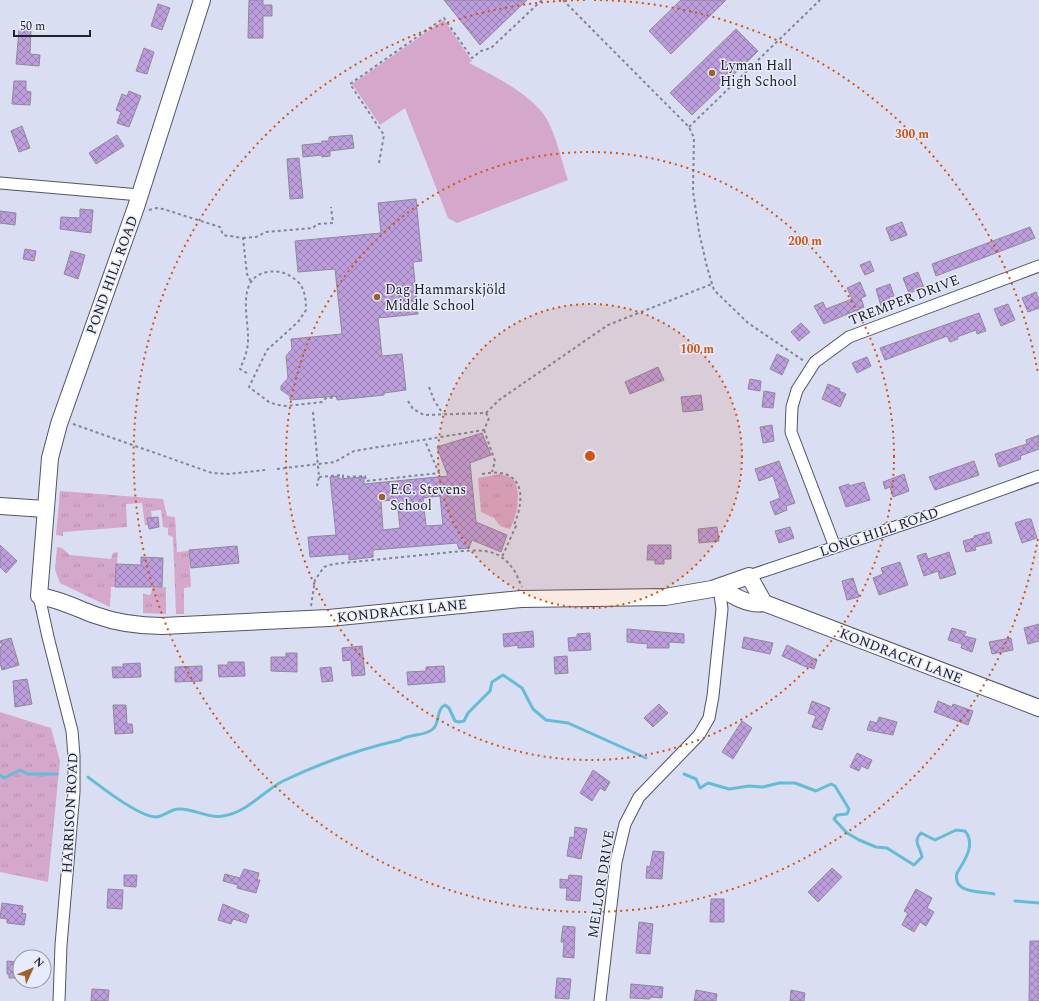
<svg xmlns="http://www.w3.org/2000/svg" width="1039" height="1001" viewBox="0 0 1039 1001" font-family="Spectral,serif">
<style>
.grass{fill:url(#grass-tufts)}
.pitch{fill:#d5a7ca}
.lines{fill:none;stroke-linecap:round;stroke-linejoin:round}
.stream{stroke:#64bcd5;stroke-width:3}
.building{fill:url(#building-cross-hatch);stroke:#91889b;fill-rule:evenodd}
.minor-casing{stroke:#525567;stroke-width:13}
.secondary-casing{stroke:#525567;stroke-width:18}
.path{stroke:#828593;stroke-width:2;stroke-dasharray:3 3;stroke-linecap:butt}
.minor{stroke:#fff;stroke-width:11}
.secondary{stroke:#fff;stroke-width:16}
.ring{fill:none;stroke:#d4540f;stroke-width:2;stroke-dasharray:2 4}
.poi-dot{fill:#9f6226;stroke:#e8ebfc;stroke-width:1.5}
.labels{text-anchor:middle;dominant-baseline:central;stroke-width:3;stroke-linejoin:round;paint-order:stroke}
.poi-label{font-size:14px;fill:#202229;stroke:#e8ebfc;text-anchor:start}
.street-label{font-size:14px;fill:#202229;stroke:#e8ebfc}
.centre{fill:#d4540f;stroke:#e8ebfc;stroke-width:2}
.ring-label{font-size:12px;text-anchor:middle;font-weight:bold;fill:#d4540f;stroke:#e8ebfc;stroke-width:3;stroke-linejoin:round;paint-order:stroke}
</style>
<defs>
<pattern id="grass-tufts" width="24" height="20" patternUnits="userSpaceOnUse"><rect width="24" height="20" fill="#d5a7ca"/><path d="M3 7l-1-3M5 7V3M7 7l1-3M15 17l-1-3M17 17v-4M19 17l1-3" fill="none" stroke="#b78fae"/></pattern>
<pattern id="building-cross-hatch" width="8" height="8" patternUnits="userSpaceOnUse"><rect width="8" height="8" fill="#bb9edb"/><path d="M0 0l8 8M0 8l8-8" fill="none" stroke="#9880b2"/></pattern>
</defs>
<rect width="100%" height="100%" fill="#dadef3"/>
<g class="grass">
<path d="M500 474 513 478C522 493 517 515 510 529L500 526 494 518 481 512 478 478Z"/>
<polygon points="60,491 163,499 167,516 175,517 177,552 189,551 191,587 184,588 184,614 176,614 173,537 168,535 168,528 163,527 161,510 151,511 152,518 147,518 148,525 145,525 142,503 126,504 127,527 63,532 63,536 56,535"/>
<polygon points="57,547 62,548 70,555 111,559 113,553 118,552 115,587 111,587 110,607 60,583 55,570"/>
<polygon points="166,587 166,614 143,613 143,593 148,595 151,594 152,588"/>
<polygon points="0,712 51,728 60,761 48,882 0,872"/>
</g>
<path class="pitch" d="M444 20 472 61 469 63C493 75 524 91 541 111 555 127 561 160 568 180L457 223 448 218 405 108 380 125 352 84Z"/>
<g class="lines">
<g class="stream">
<path d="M684 774 696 779 700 788 708 783 729 789 749 786 763 787 779 783H795L816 791 831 784 835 786 849 809 847 814 837 815 834 819 847 833 859 840 876 847 887 848 914 865 922 857C921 848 912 842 921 833L935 840 956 830 965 831C976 844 965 860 957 873 952 894 981 891 994 894"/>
<polyline points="0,775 4,778 20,770 28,774 57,774"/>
<path d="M88 777C101 787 139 817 156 817 163 817 171 809 178 809 194 808 208 819 223 816 248 812 262 792 283 781 321 763 359 749 400 740 410 733 424 737 433 729 440 723 436 709 445 705L449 708 455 721 459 722 464 721 468 713 490 691 492 682 503 675 522 688 533 709 546 720 568 723 646 758"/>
<polyline points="1015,901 1039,903"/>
</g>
</g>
<g class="building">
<polygon points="249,0 263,0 263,5 272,5 272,16 263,16 263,38 248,38"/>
<polygon points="444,0 527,0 480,45"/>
<polygon points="681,0 726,0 671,54 649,31"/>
<polygon points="158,4 170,8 162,30 151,26"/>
<polygon points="736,29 758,51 692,115 670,93"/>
<polygon points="19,30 31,31 30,54 40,55 39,66 16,64"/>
<polygon points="144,48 154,52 147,74 136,71"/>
<polygon points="14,81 26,81 26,91 31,92 30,105 12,104"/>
<polygon points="129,91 141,96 129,127 117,123 121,112 116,110 122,94 127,96"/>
<polygon points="22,126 30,148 19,152 11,131"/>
<polygon points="117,135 124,146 96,164 89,153"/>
<polygon points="352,135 354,148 330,151 330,156 322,157 322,155 303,157 302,145 322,143 322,141 329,141 329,137"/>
<polygon points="299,158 303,198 290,199 287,159"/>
<polygon points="416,199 422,261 413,262 418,314 378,318 382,356 402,354 406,390 384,393 384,395 337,400 337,396 290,400 290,396 281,390 281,386 288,378 286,356 292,349 291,339 342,334 335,269 298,272 295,241 381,233 378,203"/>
<polygon points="80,209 93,210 91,233 60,229 61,217 80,218"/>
<polygon points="0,211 16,213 15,225 0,223"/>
<polygon points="902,222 907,235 891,241 886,228"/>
<polygon points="1030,227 1035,238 936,276 932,264"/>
<polygon points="25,249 36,251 34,261 23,259"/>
<polygon points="71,251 85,255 78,279 64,274"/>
<polygon points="870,261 874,271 865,275 860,265"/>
<polygon points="918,272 924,288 909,293 903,278"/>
<polygon points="860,282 866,296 861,298 864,307 824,324 814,306 823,302 826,309 852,299 847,288"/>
<polygon points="890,284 894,296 889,297 891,302 881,306 876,289"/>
<polygon points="1036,292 1039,300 1039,308 1028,312 1022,298"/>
<polygon points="1008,304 1015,320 1001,326 994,309"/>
<polygon points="979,313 986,331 977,334 976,330 957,337 958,339 950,342 947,336 885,360 880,348"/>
<polygon points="801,323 810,332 799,341 791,332"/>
<polygon points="777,354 789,360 782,375 770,369"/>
<polygon points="867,357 871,366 857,373 852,363"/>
<polygon points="658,367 664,380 630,394 625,382"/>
<polygon points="750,379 761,381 760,391 748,389"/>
<polygon points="828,384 840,389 839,391 846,394 840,407 822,399"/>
<polygon points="764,391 775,393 773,408 762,407"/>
<polygon points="701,395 703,410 683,412 681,397"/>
<polygon points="772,425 774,441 763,443 760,427"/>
<path d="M482 433 491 455 470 463 476 522 507 535 501 552 472 540 469 548 459 549 457 543 373 550V557L349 560V554L310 557 308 537 336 535 330 477 339 476V479L364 477V484L448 476 437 447ZM440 496 443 525 426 526 423 498ZM397 500 400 528 383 530 381 501Z"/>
<polygon points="1039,435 1039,449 1020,456 1021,459 999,467 995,454 1027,444 1026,440"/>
<polygon points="779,461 795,503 786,506 787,510 775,515 770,502 780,498 773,476 759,481 755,469"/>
<polygon points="974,461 979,475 935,490 929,477"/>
<polygon points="904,474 909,491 893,497 890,487 885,489 883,482"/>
<polygon points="864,482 870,500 846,507 839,487 849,484 849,486"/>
<polygon points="158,517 159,527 149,529 147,518"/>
<polygon points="1027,519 1031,519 1037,538 1022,543 1015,523"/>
<polygon points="717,527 719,541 699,543 698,529"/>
<polygon points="790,527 794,538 779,543 775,531"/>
<polygon points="989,532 992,543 975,547 976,550 966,552 963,541 974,538 974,536"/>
<polygon points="0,545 17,561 6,573 0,567"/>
<polygon points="648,545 671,545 671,559 664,559 664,564 655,564 655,560 647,560"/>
<polygon points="237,546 239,563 191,568 189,550"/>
<polygon points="949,552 956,574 940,579 938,571 924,576 917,556 926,553 928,559"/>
<polygon points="141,557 163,558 162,587 115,587 116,564 141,565"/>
<polygon points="900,562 908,585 879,595 873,578 883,574 881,568"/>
<polygon points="853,578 859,597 847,600 842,581"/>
<polygon points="1039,624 1039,641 1028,644 1024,628"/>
<polygon points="952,628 966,632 964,636 976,639 972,652 961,648 962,644 948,640"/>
<polygon points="627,629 684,634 684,643 669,642 669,648 647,648 648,644 627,642"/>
<polygon points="533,631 534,647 518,648 518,645 504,647 503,634"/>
<polygon points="590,633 591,650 569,651 568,638 577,637 577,634"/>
<polygon points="744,637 773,643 770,654 742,648"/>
<polygon points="11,638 19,665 2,670 0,663 0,647 2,646 0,641"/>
<polygon points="1011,638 1013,650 992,654 989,642"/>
<polygon points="787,645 817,660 814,669 806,666 806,667 782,656"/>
<polygon points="362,646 365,675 352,676 351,660 343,661 342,648"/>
<polygon points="286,653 297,653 297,672 271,671 271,657 286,657"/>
<polygon points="567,656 568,673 555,674 554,657"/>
<polygon points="228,662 244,662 245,676 219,677 218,665 228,665"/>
<polygon points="140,663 141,677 113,678 112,667 123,667 123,664"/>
<polygon points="202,666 202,681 175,682 175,667"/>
<polygon points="444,666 445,682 408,685 407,672 426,671 426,667"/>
<polygon points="331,667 333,681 322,682 320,668"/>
<polygon points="27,679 32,704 15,707 13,681"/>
<polygon points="812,701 830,708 822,730 812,727 816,716 808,713"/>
<polygon points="938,701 952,707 953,704 973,711 968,725 934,712"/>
<polygon points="659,704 668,713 653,727 644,718"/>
<polygon points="113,705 126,705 127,724 132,724 133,733 115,734"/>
<polygon points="879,717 897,722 893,735 867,730 870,721 877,723"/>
<polygon points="742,721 752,728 733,759 722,752"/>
<polygon points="857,753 872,760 868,769 861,766 859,771 850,767"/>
<polygon points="593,770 610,782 605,791 600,788 592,801 580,793"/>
<polygon points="575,827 587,829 581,859 567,856 570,837 574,838"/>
<polygon points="653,851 664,852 662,879 646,878 647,866 650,867"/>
<polygon points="832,868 842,877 818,902 808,892"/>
<polygon points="244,869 259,873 257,880 260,880 256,893 237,888 238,885 223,881 225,874 240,878"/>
<polygon points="124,875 137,875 136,887 124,886"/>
<polygon points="569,875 582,876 580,901 566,900 567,888 560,888 560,879 568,880"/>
<polygon points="108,889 123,890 122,909 107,908"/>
<polygon points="916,889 932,898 927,908 934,912 926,926 920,922 914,932 902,925 908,913 904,911"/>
<polygon points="711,899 724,899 724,922 710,922"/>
<polygon points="2,903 23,906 22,913 26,914 24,925 7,923 7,919 0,918"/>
<polygon points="223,904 249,915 246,923 233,919 231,924 218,920"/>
<polygon points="639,922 653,924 650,954 636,953"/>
<polygon points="563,926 575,927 574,958 563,957 564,942 561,942"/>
<polygon points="1030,941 1039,941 1039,1001 1029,1001"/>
<polygon points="7,961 20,962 20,978 9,978 9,974 7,974"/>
<polygon points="557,978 571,979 569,999 555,998"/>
<polygon points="631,984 663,987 662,998 650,997 650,999 630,998"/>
<polygon points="92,989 109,990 108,1001 91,1001"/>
<polygon points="696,990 717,994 716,1001 694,1001"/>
<polygon points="791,990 805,993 804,1001 790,1001"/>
</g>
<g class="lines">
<g class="minor-casing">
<g id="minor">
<polyline points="0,183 140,195"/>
<polyline points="835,547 791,432 792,407 797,390 815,362 849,337 1039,266"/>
<polyline points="749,576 925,517 1039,476"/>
<polyline points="39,596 48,637 72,731 74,756 74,792 61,945 59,1001"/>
<polyline points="600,1001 616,862 625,824 639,797 699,735 709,718 713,696 722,609 719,587"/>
</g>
</g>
<g class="secondary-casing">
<g id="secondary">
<path d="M202 0 136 207 59 424 50 458 39 596C59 599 76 608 95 615 117 623 139 626 162 626L329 618 521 599 665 597 712 589 749 576 764 603"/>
<polyline points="0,506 45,509"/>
<path d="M719 587C731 595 749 606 764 603L1039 708"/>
</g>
</g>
<g class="path">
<polyline points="563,0 683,121 689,127 694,138 693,191 699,232 707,267 714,290 748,323 804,361"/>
<polyline points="689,127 820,0"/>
<polyline points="379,163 384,135 350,84 444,18 472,58 481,51 491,48 542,0"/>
<polyline points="149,210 157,208 163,209 220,227 223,235 243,238 247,274 251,282"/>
<polyline points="243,238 256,237 266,232 313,228 317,224 333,223 331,207"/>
<path d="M247 373 240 369C244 360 248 350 248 340 249 319 235 277 268 272 279 270 287 273 296 280 305 287 306 299 306 310L298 322 267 350 249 387 269 402 277 405 287 406 322 402 326 398 337 397"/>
<polyline points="429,387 434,400 443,414"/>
<polyline points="408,401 413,409 424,415 486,413 499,400 608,325 712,284"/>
<polyline points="313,412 319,477 317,486"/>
<polyline points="73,424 212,473 229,474 265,470"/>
<polyline points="484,430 495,461 492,472"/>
<polyline points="277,469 335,462 354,451 484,430 489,418 486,413"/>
<path d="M482 474C522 466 527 494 514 525L516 526 502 557"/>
<polyline points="319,477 343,475 343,477 365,476 366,481 439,473 425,441"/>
<path d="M311 606 315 580 324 567 333 564 462 551C485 550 499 549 514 570 517 575 519 581 522 587"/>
</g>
<use href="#minor" class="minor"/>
<use href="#secondary" class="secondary"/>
</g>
<circle cx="590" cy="456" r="152" fill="#d4540f" fill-opacity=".12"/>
<g class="ring">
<circle cx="590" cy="456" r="152"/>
<circle cx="590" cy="456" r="304"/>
<path d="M1038 539A456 456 0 1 1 586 0M594 0A456 456 0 0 1 1038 373"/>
</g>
<g class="poi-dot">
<circle cx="712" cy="73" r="4"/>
<circle cx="377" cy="297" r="4"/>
<circle cx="382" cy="497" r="4"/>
</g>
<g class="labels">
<g class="poi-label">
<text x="720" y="65">Lyman Hall<tspan x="720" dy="16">High School</tspan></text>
<text x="385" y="289">Dag Hammarskjöld<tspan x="385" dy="16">Middle School</tspan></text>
<text x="390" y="489">E.C. Stevens<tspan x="390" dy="16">School</tspan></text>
</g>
<g class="street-label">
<text transform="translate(112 275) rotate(-70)">POND HILL ROAD</text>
<text transform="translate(904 300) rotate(-21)">TREMPER DRIVE</text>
<text transform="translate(879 532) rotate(-19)">LONG HILL ROAD</text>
<text transform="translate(402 611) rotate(-6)">KONDRACKI LANE</text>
<text transform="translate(901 656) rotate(21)">KONDRACKI LANE</text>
<text transform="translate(70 813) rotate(-87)">HARRISON ROAD</text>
<text transform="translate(601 884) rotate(-81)">MELLOR DRIVE</text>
</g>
</g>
<circle cx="590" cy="456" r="6" class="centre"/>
<g class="ring-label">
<text x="912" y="138">300 m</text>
<text x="805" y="245">200 m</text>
<text x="697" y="353">100 m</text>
</g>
<g transform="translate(32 969) rotate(46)"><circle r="19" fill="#e8ebfc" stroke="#989ba8"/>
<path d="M0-3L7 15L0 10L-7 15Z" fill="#9f6226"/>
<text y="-6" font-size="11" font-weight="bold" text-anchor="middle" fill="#202229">N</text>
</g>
<path d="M14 30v6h76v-6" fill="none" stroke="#202229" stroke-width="2"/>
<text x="20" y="30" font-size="12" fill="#202229" stroke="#e8ebfc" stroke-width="3" paint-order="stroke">50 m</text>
</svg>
